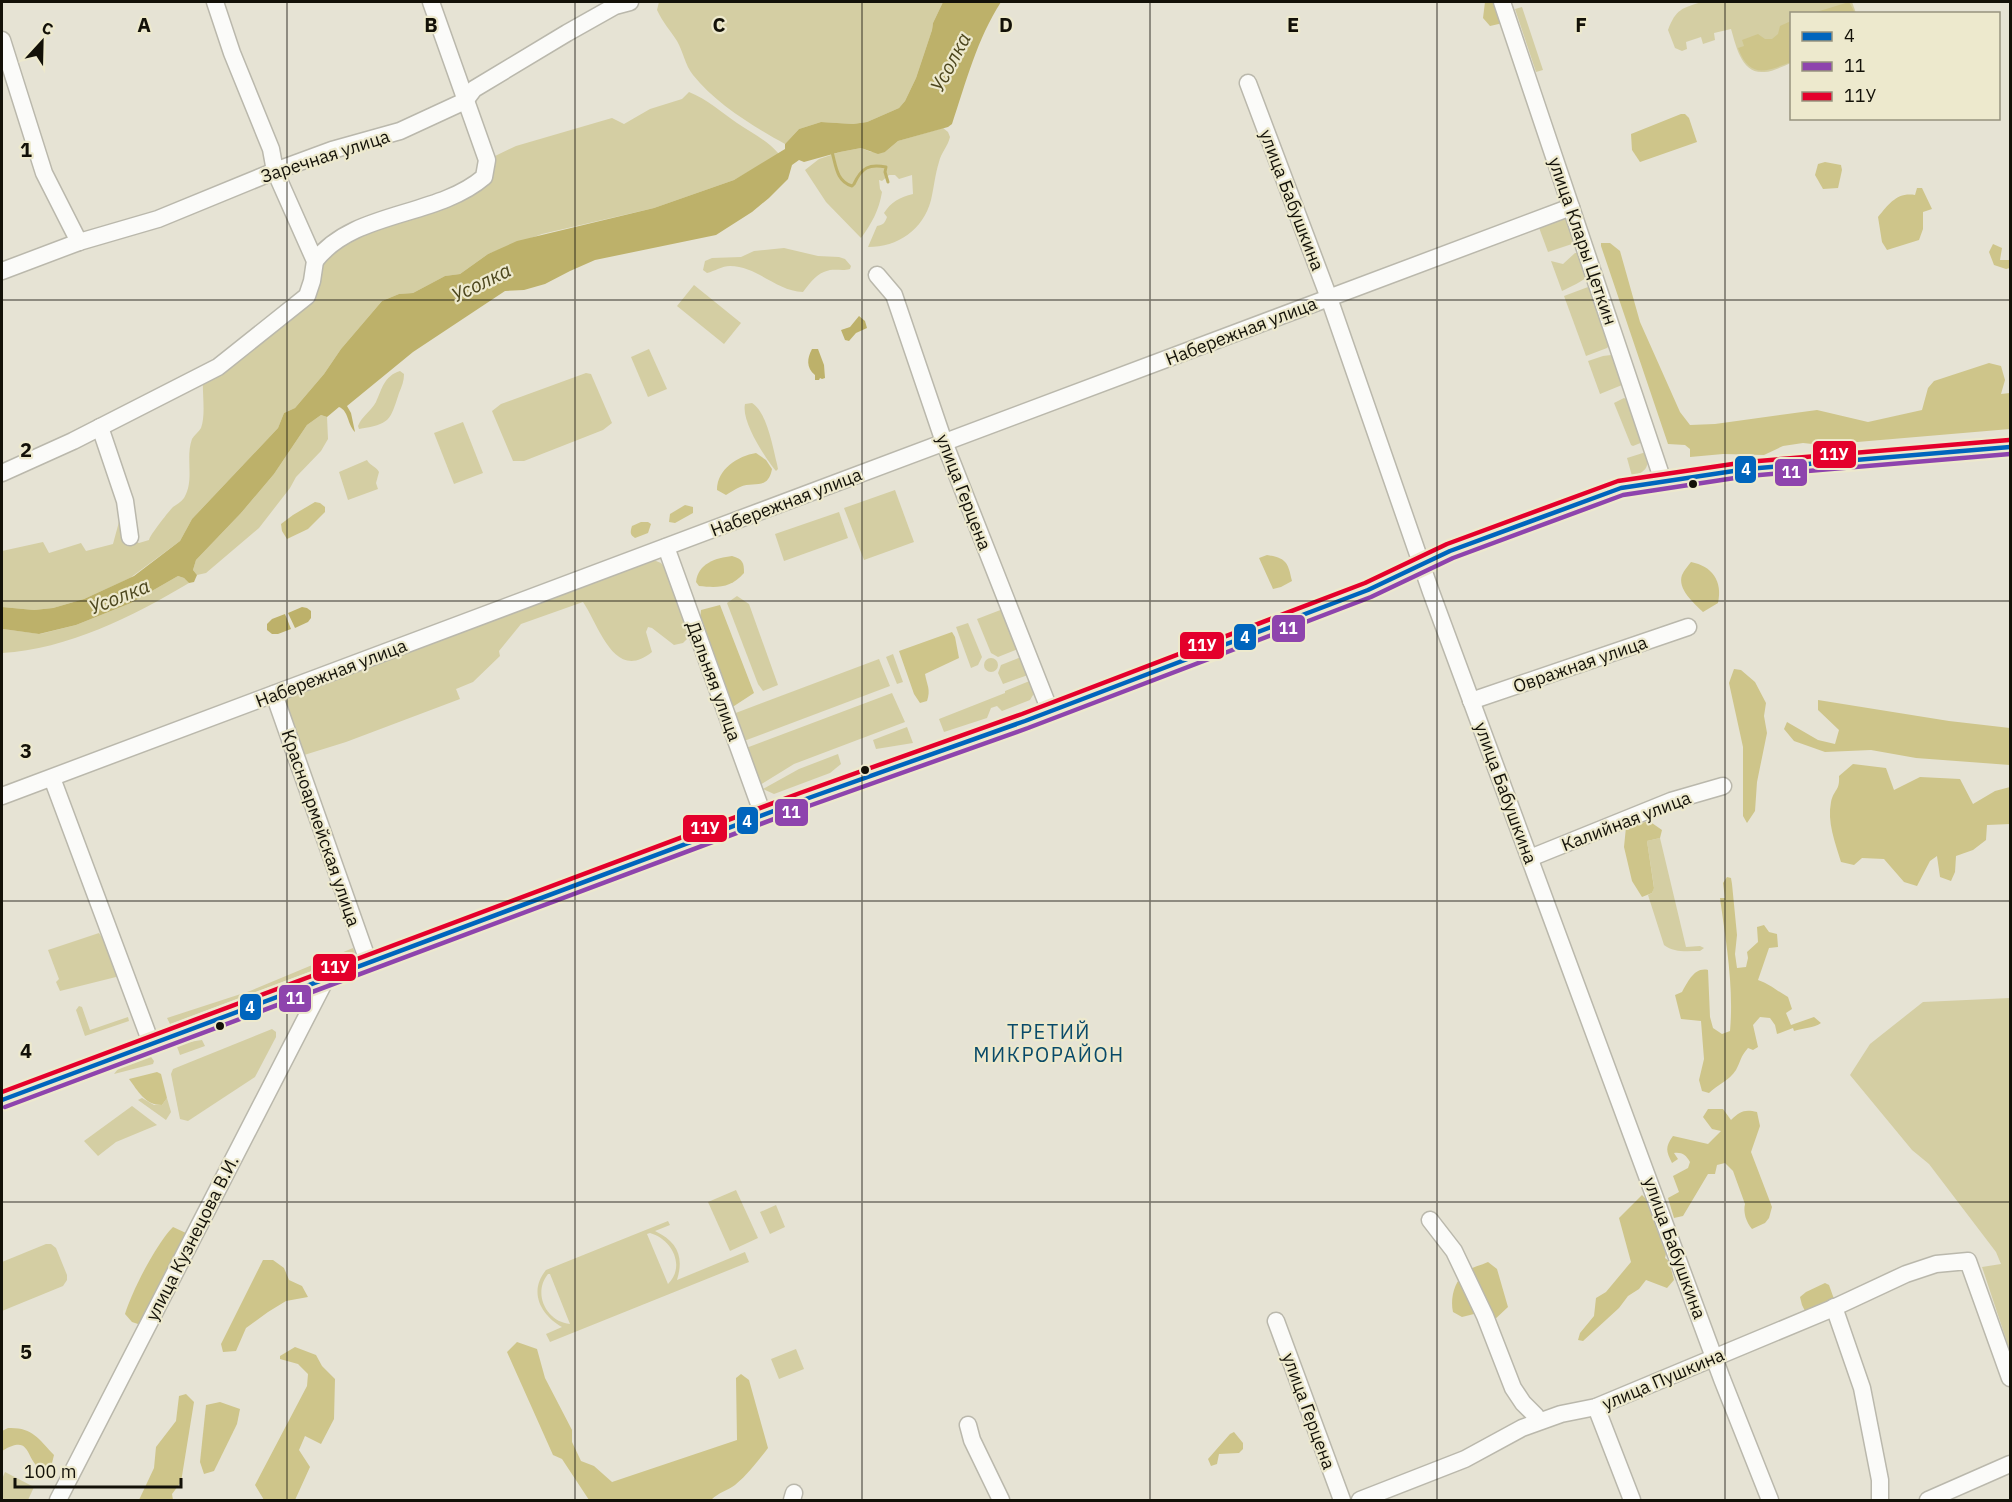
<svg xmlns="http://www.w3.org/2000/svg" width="2012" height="1502" viewBox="0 0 2012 1502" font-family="'IBM Plex Sans',sans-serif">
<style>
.green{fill:#d4cea3;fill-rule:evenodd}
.forest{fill:#cec58a}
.water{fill:#bdb16a}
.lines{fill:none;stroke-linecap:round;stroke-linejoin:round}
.stream{stroke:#bdb16a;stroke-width:3}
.minor-casing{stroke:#bab8ac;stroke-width:19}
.minor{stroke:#fbfbf9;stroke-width:16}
.bus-1-casing{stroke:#ede9cd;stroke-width:9}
.bus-2-casing{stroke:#ede9cd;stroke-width:9}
.bus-3-casing{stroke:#ede9cd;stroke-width:9}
.bus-1{stroke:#0065bd;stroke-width:4.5}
.bus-2{stroke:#8e44ad;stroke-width:4.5}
.bus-3{stroke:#e4002b;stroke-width:4.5}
.grid{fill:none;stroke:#131108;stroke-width:1.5;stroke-opacity:0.55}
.bus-dot{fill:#131108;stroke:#ede9cd;stroke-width:2}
.labels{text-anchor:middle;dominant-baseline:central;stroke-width:4.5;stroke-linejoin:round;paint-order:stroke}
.street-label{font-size:18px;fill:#131108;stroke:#ede9cd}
.water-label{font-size:20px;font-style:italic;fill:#4c461d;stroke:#ede9cd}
.neighbourhood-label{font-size:20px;letter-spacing:1.5px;fill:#094a69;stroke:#ede9cd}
.grid-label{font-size:20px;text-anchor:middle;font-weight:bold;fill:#131108;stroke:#ede9cd;stroke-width:4.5;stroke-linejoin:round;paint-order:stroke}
.line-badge{stroke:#ede9cd;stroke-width:2}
.badge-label{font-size:16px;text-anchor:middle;font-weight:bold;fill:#fff}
</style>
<rect width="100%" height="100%" fill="#e6e3d4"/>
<g class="green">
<path d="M659 2H943L933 23 932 30 916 78 905 101 899 108 867 122 853 124 821 122 799 129 785 144C754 127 715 103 693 75 685 65 683 51 677 41 670 30 663 23 657 10Z"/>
<path d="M1702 2H1852L1856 13 1792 14 1791 63C1783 66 1773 72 1764 72 1741 74 1736 45 1731 29L1714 33 1715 40 1703 44 1701 37 1686 42 1687 49 1682 51 1675 48 1668 30C1676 9 1682 8 1702 2Z"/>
<polygon points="1522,7 1543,70 1536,72 1515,9"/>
<path d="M689 92C707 99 721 112 737 123 752 133 767 140 779 154L734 180 654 208 542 234 488 254 460 274 445 276 413 293 399 294 382 301 341 349 324 374 295 408 284 413 278 428 192 519 180 541 130 578 84 599 53 608 34 610 2 607V551L43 542 49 553 81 543 86 551 113 544 123 507 128 539 139 543 149 540C150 535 169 511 173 507 177 504 181 502 184 498 195 480 185 458 192 439 194 435 199 432 201 428 206 415 202 393 203 378L306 299 317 263 333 246 453 200 493 157 516 146 612 118 624 124 650 109 682 99Z"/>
<path d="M943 128 948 132 950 137C948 146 941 153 939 162 935 175 934 187 931 200 923 230 898 247 868 247L877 226C883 225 885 223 887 217L884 213C891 202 900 197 913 194L912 175 899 179 895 175H889L882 181 879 180 880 189 882 192C879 210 872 223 861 238L826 202 805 170 819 159 840 152 861 148 871 152H885L898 141Z"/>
<polygon points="1562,216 1567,218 1575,241 1572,244 1548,252 1538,225"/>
<path d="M784 248 818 256 839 257 845 259 851 266 850 269C843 271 837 269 830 270 816 273 811 282 803 292 776 291 757 266 730 266 722 266 715 271 707 273L703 270 705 261 712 258 741 257 754 251Z"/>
<path d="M1575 253H1579L1588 276C1582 282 1570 287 1562 291L1551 261 1563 264Z"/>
<polygon points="694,285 741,323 724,344 677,306"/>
<polygon points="1588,287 1590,288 1609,346 1607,348 1586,356 1564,296"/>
<polygon points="649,349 667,389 648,397 631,357"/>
<polygon points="1611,355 1615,357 1622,385 1600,394 1588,361 1603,356"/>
<path d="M400 371 404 374C404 381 402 386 399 393 390 421 390 424 359 429L358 426C362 416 371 411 376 402 382 389 384 376 400 371Z"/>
<polygon points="586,373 591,374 612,423 603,430 524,461 513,461 492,411 501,404"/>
<polygon points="1624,398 1628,400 1643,442 1633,446 1631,445 1614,403"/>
<path d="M752 403C767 412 773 448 777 464L778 469 776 471C765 458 741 421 745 404Z"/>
<polygon points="321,415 327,417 328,439 321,451 296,477 290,488 259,528 206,573 197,575 193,570 196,560 241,513 274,474 307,425"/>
<polygon points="463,422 483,473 454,484 434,433"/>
<path d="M1646 452C1650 467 1646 472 1632 476L1627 458Z"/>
<path d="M367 460C370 466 376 466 379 472L376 483 378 489 348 500 339 472Z"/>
<polygon points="895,490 914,542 864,560 844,508"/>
<polygon points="839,512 848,538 784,561 775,534"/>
<path d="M651 559 661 563 665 568 691 635 683 643 674 645 652 628 648 627 646 632 652 652C614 683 599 625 583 602L521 624 499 651 500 656 473 682 456 689 460 699 346 742 301 756 284 706 290 696Z"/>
<path d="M178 576 184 578 189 583C132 617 68 649 2 653V631L3 629 40 634 76 625 131 603Z"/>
<polygon points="737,596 749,604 778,685 763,691 758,684 727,603"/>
<polygon points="1003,609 1018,649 998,657 991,653 977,619"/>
<polygon points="968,623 982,657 978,665 971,668 956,627"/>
<polygon points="893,654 903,682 897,684 886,657"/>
<polygon points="1021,657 1028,675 1003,684 998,673 1001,665"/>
<circle cx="991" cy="665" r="7"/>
<polygon points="879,659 890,686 744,741 733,714"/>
<polygon points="1032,680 1036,690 1030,700 1002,711 997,706 991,708 987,718 944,732 939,719 1005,693 1005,691"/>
<polygon points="892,693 905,722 794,764 760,785 746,748"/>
<polygon points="907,727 913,743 876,749 873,740"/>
<polygon points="838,754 841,764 830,773 774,794 763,789 799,769"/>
<path d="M1660 838 1686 947 1700 946 1704 948 1700 951C1687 951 1674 953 1664 945L1648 895 1652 893 1654 887 1647 841Z"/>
<polygon points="99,933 104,941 117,975 116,977 60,991 56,982 59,979 48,950"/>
<polygon points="353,948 355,953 352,956 170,1024 167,1018 250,991"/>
<polygon points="2010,998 2010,1351 1982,1267 2001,1264 1996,1252 1929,1164 1912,1150 1850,1075 1870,1044 1923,1002"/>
<polygon points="79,1006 82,1007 90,1030 128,1017 129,1021 85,1036 76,1010"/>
<polygon points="272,1029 276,1032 276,1037 255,1077 188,1121 180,1119 171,1074 173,1069"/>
<polygon points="202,1040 205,1046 180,1055 176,1044"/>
<path d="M148 1053 154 1061 153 1064 114 1074C122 1063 134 1055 148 1053Z"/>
<polygon points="142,1098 154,1105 162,1105 167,1098 171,1112 166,1120 138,1100"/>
<polygon points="132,1106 157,1125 116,1142 98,1156 84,1141"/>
<polygon points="736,1190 758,1238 730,1251 708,1202"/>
<polygon points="776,1205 785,1227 770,1234 760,1212"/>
<path d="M668 1221 670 1225 655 1231C678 1242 684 1257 677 1280L745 1252 749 1262 550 1342 546 1334 562 1327C541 1315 528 1292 546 1270ZM650 1233C672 1239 686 1266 668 1284L647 1234ZM548 1274H550L570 1324C547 1322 532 1294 548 1274Z"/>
<polygon points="46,1244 51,1244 56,1248 67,1275 67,1280 63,1286 2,1311 2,1262"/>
<polygon points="796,1349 804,1369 779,1379 771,1359"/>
<polygon points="5,1472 34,1487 28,1500 2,1500 2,1479"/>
</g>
<g class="forest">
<polygon points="1485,2 1497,2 1503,23 1490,26 1483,18"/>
<polygon points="1849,2 1855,13 1813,13"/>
<path d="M1791 21V62C1767 71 1750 80 1738 48L1744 46 1742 40 1758 34 1765 39H1772L1778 34 1780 26Z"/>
<polygon points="1681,114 1685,114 1689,118 1697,142 1640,162 1632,150 1631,134"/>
<polygon points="1825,162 1841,165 1842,170 1838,188 1823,189 1815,175 1818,164"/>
<path d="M1917 188H1922L1932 209 1923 212V229L1919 240 1887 250 1882 242 1878 217C1889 204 1897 192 1915 195Z"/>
<polygon points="1601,243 1610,243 1620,251 1640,322 1680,412 1690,425 1715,424 1817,410 1868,422 1922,410 1928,388 1934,381 1989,363 2001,366 2005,380 2001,394 2010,393 2010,429 1822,445 1803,443 1783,446 1764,455 1723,454 1690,457 1690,449 1685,445 1668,444 1601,246"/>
<polygon points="1993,244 2002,248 2000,260 2010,260 2010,268 2006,269 1994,265 1989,252"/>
<path d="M756 453 766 460 772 469C768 491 753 481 740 487 735 489 731 492 726 495L717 490C717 469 738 456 756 453Z"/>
<polygon points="315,502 320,503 325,507 325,512 308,529 287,539 282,531 281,524 293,515"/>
<polygon points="685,505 693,507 693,513 675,523 669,522 670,514"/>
<path d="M641 522H648L651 524 648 533 635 538C630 535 630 532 632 526Z"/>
<path d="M1267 555C1287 558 1288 563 1292 581L1281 587 1273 589 1259 558Z"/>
<path d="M732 556C743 559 744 563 744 573 731 588 718 588 699 586L696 582C698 563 716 558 732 556Z"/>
<path d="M1691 562C1712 566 1723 581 1718 603L1703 612C1694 603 1677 589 1682 575 1684 570 1688 566 1691 562Z"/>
<polygon points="720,605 754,693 731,708 725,703 723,681 715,673 700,620 701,610"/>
<path d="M952 632 955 637 959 658 925 674C927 686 931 689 927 701L920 703 914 694 899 651Z"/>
<polygon points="1734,669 1741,670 1755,682 1766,703 1764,716 1767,733 1757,782 1755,811 1747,823 1743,816 1743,747 1729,683"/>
<polygon points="1818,700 1949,721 2010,728 2010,765 1916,758 1871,750 1825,752 1794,741 1784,729 1787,722 1818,740 1835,744 1839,730 1818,710"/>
<path d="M1853 764 1886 768 1894 790 1920 777 1960 779 1973 804 1995 791 2010 787V824L1987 825 1986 840 1973 850 1956 856 1955 872 1951 881 1940 877 1937 856 1930 861 1917 886 1904 882 1884 859 1862 858 1854 865 1841 862C1835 842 1827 822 1831 802 1834 789 1840 791 1839 776Z"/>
<polygon points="1649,821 1662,830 1660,838 1647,841 1654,888 1652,893 1642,897 1632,881 1624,847 1626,827"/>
<path d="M1727 877 1731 878 1732 884 1737 935 1735 954 1737 968 1746 967 1748 958 1747 952 1758 942 1757 927 1764 925 1769 932 1777 934 1778 947 1769 948 1758 980C1770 984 1777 991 1788 997L1792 1009 1786 1013 1791 1025 1814 1017 1821 1023C1814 1028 1803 1028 1794 1031L1793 1028 1777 1034 1775 1025 1770 1018 1760 1017 1753 1025 1758 1047 1753 1050 1748 1048C1740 1057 1741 1061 1736 1070 1729 1081 1718 1084 1709 1093L1702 1091 1699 1080 1704 1059 1701 1021 1681 1019 1675 995 1682 992C1688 982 1694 967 1708 970L1710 1017 1713 1028 1722 1034 1730 1031C1734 987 1726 942 1720 898H1725L1723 883Z"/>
<path d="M157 1072 161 1074 167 1098 162 1105C145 1105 138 1091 129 1079Z"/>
<path d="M1708 1109H1723L1731 1120C1740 1111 1745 1109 1757 1112L1760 1126 1751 1152 1772 1207 1769 1218 1765 1223 1752 1229C1746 1222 1743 1212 1745 1204L1733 1171 1725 1163 1717 1165 1715 1174H1708L1683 1216 1674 1218 1668 1198 1679 1192 1673 1176 1688 1168 1690 1162C1686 1155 1682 1152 1674 1153L1678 1159 1672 1163C1666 1151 1665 1147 1673 1136L1708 1144 1721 1131 1712 1129 1703 1117Z"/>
<polygon points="1642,1195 1646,1199 1666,1254 1665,1258 1669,1261 1674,1280 1667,1288 1646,1280 1639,1289 1628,1296 1619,1308 1583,1341 1578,1340 1580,1333 1594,1316 1596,1298 1606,1292 1631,1262 1619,1218"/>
<path d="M173 1227 186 1233V1236L141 1323 138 1324 132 1322 125 1314C132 1291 156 1244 173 1227Z"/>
<polygon points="263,1260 273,1260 284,1268 289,1280 302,1286 308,1297 286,1301 268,1312 246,1328 236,1351 223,1352 221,1344"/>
<path d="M1488 1262 1497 1269 1508 1307 1492 1322 1478 1313 1462 1317 1453 1312C1450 1299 1454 1281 1466 1272 1471 1267 1482 1265 1488 1262Z"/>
<polygon points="1825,1283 1829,1285 1834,1299 1807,1315 1802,1305 1800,1297 1806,1292"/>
<path d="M517 1342 537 1349 545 1378 572 1430V1442L581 1461 594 1466 612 1482 737 1440 736 1378 741 1374 749 1380 768 1448C758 1461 748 1474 735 1485 727 1491 719 1492 711 1500H589L562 1459 553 1455 507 1352Z"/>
<polygon points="295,1347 316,1355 322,1366 335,1379 334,1419 321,1444 305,1436 299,1450 310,1467 295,1500 264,1500 255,1485 307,1386 308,1374 298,1364 280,1359 280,1356"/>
<polygon points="186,1394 194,1402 181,1482 172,1494 173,1500 176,1500 139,1500 154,1468 156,1447 176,1421 179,1396"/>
<polygon points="220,1402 240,1409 237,1424 214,1471 204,1474 200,1462 206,1405"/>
<path d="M8 1428C32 1427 38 1438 54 1455L51 1467 45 1472C23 1462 34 1432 2 1451V1431Z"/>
<polygon points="1234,1432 1243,1443 1243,1449 1239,1453 1219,1454 1217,1464 1211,1466 1208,1459 1230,1434"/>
</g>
<g class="water">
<path d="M943 2H1001C977 39 966 82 952 124L948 127 898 141 885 152 878 154 861 148 840 152 804 162 799 160 792 165 788 179 769 198 752 212 716 235 595 260 570 271 545 284 524 290 505 291 413 352 347 406 351 413 355 432C347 424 349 411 339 407L327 417 321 415 307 425 274 474 241 513 196 560 193 570 197 575 194 582 189 583 184 578 178 576 131 603 76 625 39 634 3 629 2 631V607L34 610 53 608 84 599 134 576 180 541 192 519 278 428 284 413 295 408 324 374 341 349 382 301 399 294 413 293 445 276 460 274 488 254 517 241 654 208 734 180 785 149V144L799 129 821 122 853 124 867 122 899 108 905 101 916 78 932 30 933 23Z"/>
<polygon points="859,316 865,321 867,328 856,333 849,341 845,340 841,330 850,327"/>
<path d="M812 349H818L824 365 825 378 822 379 820 378 819 380H815V375C806 368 807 358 812 349Z"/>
<polygon points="302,607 307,608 311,611 311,618 308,622 295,628 288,613"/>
<polygon points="285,614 291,629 278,634 272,634 267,630 267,624 272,619"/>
</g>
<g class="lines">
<path class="stream" d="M832 152C836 165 836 181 852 186L854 184C862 167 869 164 886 167L885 172 888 182"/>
<g class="minor-casing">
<g id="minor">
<polyline points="1502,2 1663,481"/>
<polyline points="2,40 44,173 79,242"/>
<polyline points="1248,83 1329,298 1431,592 1722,1379 1770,1500"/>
<path d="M315 261C354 210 436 218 484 177L487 160 431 2"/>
<polyline points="2,271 79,242 158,219 275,171 332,150 400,131 465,101 474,89 567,33 615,6 630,2"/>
<polyline points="877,275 894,295 944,442 1050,711"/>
<polyline points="100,427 125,501 130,537"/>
<polyline points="2,473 73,441 218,367 307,296 312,281 315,261 275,171 271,149 232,53 215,2"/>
<polyline points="666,547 763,815"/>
<polyline points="274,694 368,961"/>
<polyline points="1471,701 1688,627"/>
<polyline points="52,778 151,1043"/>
<polyline points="2,796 1571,207"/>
<polyline points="1530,858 1671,801 1723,786"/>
<polyline points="2,1100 803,800 1025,721 1368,590 1450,551 1621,488 1747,469 2010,447"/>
<polyline points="1430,1220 1454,1251 1485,1316 1513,1388 1523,1403 1536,1416"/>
<polyline points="1834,1307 1862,1388 1880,1480 1880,1500"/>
<polyline points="1276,1321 1342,1500"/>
<polyline points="1596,1407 1632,1500"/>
<polyline points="968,1425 972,1440 1001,1500"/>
<polyline points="58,1500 327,977"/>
<polyline points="792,1500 794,1493"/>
<polyline points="1360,1500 1465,1459 1522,1428 1561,1414 1596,1407 1831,1309 1906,1274 1936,1264 1968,1261 2010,1378"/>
<polyline points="1928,1500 2010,1464"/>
</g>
</g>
<use href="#minor" class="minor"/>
<g class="bus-1-casing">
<polyline id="bus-1" points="2,1100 803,800 1025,721 1368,590 1450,551 1621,488 1747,469 2010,447"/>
</g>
<g class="bus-2-casing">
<polyline id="bus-2" points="5,1107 806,807 1028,728 1371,597 1453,558 1623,495 1748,476 2010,454"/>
</g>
<g class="bus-3-casing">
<polyline id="bus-3" points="2,1092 800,793 1022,714 1365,583 1447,544 1618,481 1746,462 2009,440"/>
</g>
<use href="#bus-1" class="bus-1"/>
<use href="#bus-2" class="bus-2"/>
<use href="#bus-3" class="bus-3"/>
</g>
<path class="grid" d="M287 2V1500M575 2V1500M862 2V1500M1150 2V1500M1437 2V1500M1725 2V1500M2 300H2010M2 601H2010M2 901H2010M2 1202H2010"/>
<g class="bus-dot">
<circle cx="1693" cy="484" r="5"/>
<circle cx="865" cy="770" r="5"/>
<circle cx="220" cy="1026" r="5"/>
</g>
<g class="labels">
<g class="street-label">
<text transform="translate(325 156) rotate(-18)">Заречная улица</text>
<text transform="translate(1292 200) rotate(69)">улица Бабушкина</text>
<text transform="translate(1583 241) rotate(71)">улица Клары Цеткин</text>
<text transform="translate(1241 331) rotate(-21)">Набережная улица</text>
<text transform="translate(964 492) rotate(69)">улица Герцена</text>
<text transform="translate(786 502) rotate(-21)">Набережная улица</text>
<text transform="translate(1580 664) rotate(-19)">Овражная улица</text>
<text transform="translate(331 673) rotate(-21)">Набережная улица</text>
<text transform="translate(714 681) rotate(70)">Дальняя улица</text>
<text transform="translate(1506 793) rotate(70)">улица Бабушкина</text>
<text transform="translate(1626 821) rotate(-21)">Калийная улица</text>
<text transform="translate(321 828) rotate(71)">Красноармейская улица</text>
<text transform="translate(192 1238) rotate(-63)">улица Кузнецова В.И.</text>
<text transform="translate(1675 1248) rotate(70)">улица Бабушкина</text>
<text transform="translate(1663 1379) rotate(-23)">улица Пушкина</text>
<text transform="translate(1309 1411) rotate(70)">улица Герцена</text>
</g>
<g class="water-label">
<text transform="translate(950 62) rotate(-62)">Усолка</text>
<text transform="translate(481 282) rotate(-26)">Усолка</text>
<text transform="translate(119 596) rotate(-22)">Усолка</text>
</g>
<g class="neighbourhood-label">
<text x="1049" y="1031">ТРЕТИЙ<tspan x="1049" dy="23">МИКРОРАЙОН</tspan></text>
</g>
</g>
<g class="grid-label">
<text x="144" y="32">A</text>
<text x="431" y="32">B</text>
<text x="719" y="32">C</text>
<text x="1006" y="32">D</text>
<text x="1293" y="32">E</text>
<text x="1581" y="32">F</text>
<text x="26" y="157">1</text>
<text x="26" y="457">2</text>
<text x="26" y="758">3</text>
<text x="26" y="1058">4</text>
<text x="26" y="1359">5</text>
</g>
<g class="line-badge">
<rect x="1812" y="440" width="45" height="29" rx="6" fill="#e4002b"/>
<rect x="1734" y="455" width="23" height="29" rx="6" fill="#0065bd"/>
<rect x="1774" y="458" width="34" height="29" rx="6" fill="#8e44ad"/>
<rect x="1271" y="614" width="35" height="29" rx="6" fill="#8e44ad"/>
<rect x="1233" y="623" width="24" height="28" rx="6" fill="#0065bd"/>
<rect x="1179" y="631" width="46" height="29" rx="6" fill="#e4002b"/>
<rect x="774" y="798" width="35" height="29" rx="6" fill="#8e44ad"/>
<rect x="736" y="806" width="23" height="29" rx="6" fill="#0065bd"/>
<rect x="682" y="814" width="46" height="29" rx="6" fill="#e4002b"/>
<rect x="312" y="953" width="45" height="29" rx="6" fill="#e4002b"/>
<rect x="278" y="984" width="34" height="29" rx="6" fill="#8e44ad"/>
<rect x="239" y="993" width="23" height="28" rx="6" fill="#0065bd"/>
</g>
<g class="badge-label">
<text x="1834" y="460">11У</text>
<text x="1746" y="475">4</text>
<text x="1791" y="478">11</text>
<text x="1288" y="634">11</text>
<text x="1245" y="643">4</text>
<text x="1202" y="651">11У</text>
<text x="791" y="818">11</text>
<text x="747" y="827">4</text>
<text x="705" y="834">11У</text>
<text x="335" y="973">11У</text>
<text x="295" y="1004">11</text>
<text x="250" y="1013">4</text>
</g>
<rect width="2012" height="1502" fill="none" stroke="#131108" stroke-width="6"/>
<rect x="1790" y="12" width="210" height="108" fill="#ede9cd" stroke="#96937e" stroke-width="1.5"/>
<rect x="1802" y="32" width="30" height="9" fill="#0065bd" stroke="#96937e" stroke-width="1.5"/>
<text x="1844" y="42" font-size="18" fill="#131108">4</text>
<rect x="1802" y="62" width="30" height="9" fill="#8e44ad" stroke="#96937e" stroke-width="1.5"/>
<text x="1844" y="72" font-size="18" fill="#131108">11</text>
<rect x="1802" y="92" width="30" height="9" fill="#e4002b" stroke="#96937e" stroke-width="1.5"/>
<text x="1844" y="102" font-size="18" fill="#131108">11У</text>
<g transform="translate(42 42) rotate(22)" stroke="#ede9cd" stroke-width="4.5" paint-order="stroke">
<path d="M0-4.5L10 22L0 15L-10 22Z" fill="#131108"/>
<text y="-9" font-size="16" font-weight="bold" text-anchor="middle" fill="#131108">С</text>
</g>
<path d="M15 1478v9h166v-9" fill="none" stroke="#131108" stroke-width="3"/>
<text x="24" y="1478" font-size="18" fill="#131108" stroke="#ede9cd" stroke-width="4.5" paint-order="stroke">100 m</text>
</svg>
